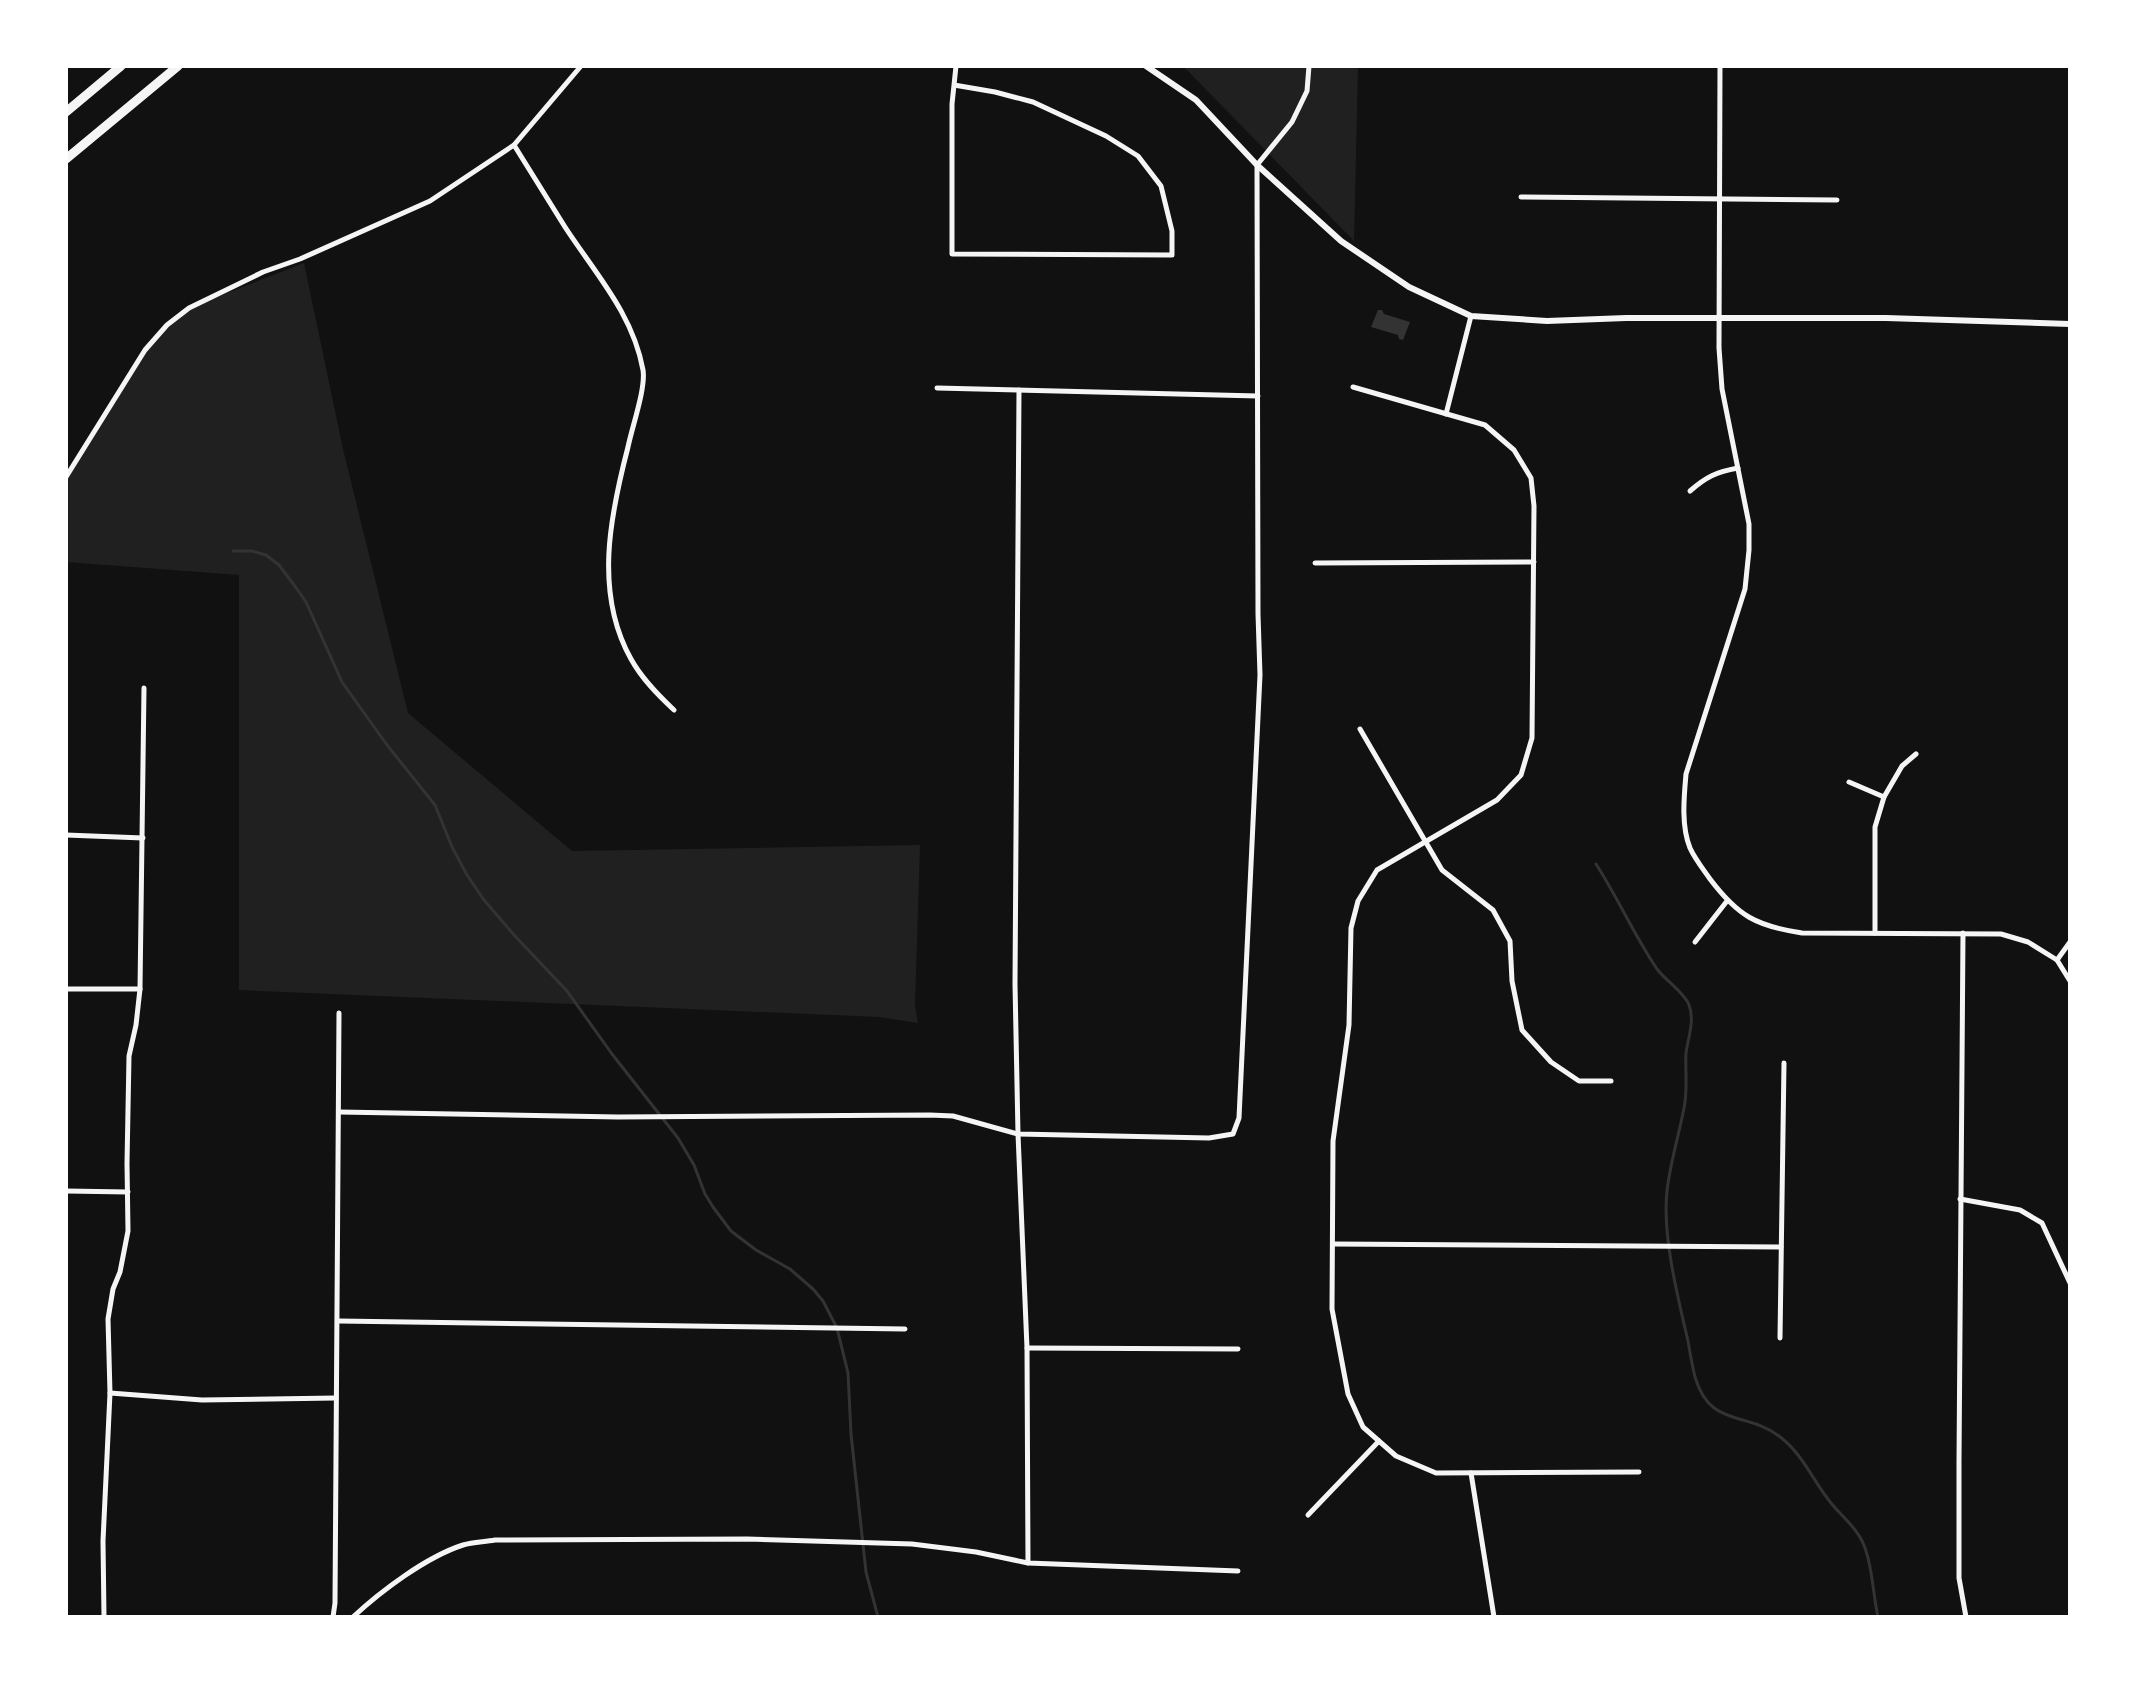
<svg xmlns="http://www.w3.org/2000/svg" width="2136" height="1683" viewBox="0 0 2136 1683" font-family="Ubuntu,sans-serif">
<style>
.green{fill:#202020}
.water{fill:#333}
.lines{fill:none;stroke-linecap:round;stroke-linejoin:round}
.stream{stroke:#333;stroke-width:3}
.minor{stroke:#f5f5f5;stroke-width:5}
.tertiary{stroke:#f5f5f5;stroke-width:6}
.motorway{stroke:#f5f5f5;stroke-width:9}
</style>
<rect width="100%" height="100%" fill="#111"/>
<g class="green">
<polygon points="1183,66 1358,66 1354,241"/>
<polygon points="304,263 343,449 408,713 572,851 920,845 915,1006 918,1023 879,1017 239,990 239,575 66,562 66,477 145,350 189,308"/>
</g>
<polygon class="water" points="1378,310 1382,310 1384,314 1410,322 1403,340 1399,339 1398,335 1371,327"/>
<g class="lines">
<g class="stream">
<polyline points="233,551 252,551 266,555 279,565 297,589 306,602 342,682 387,745 435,805 452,847 467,875 484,900 515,936 567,991 612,1054 678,1138 694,1165 705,1194 713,1207 731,1231 756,1250 790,1269 813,1289 823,1301 837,1328 848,1373 851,1434 866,1572 878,1617"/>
<path d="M1596 864C1618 898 1634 935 1657 969 1665 980 1685 993 1689 1005 1695 1020 1688 1038 1686 1053 1685 1072 1688 1089 1684 1108 1679 1135 1670 1163 1667 1191 1662 1235 1678 1298 1688 1341 1690 1353 1692 1365 1695 1377 1710 1428 1746 1411 1779 1436 1803 1454 1813 1481 1831 1503 1844 1519 1860 1530 1866 1551 1873 1572 1873 1595 1878 1617"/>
</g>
<g class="minor">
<path d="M1720 66 1719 348 1722 389 1749 524V550L1745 589 1686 774C1684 797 1681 826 1690 848 1695 859 1703 869 1710 879 1738 916 1756 926 1802 933L2001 934 2028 942 2057 960 2070 981"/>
<polyline points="954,85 995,92 1033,102 1106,136 1138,156 1161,186 1172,231 1172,255 952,254 952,104 956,66"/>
<path d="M514 145C531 172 548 200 565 227 595 273 633 314 643 370 646 388 632 427 628 447 610 516 594 593 631 659 642 679 658 695 674 710"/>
<polyline points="1521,197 1837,200"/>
<polyline points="1353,387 1485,425 1514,450 1531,478 1534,506 1532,738 1521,775 1497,800 1377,870 1358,901 1351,928 1349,1025 1333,1141 1332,1309 1348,1394 1363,1427 1396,1456 1436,1473 1639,1472"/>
<polyline points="937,388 1258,396"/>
<polyline points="1019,390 1015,984 1018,1134 1027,1348 1028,1563"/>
<polyline points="1446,414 1471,316"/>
<polyline points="66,477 145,350 167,325 189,308 263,272 300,259 430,201 514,145 581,66"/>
<path d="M1690 491C1706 477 1716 472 1738 468"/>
<polyline points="1315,563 1534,562"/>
<polyline points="1360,729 1442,870 1493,910 1510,941 1512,981 1522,1030 1551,1062 1579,1081 1611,1081"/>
<polyline points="1849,782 1884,797"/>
<polyline points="66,835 143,838"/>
<polyline points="1875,933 1875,827 1884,797 1902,766 1916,754"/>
<polyline points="1963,933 1959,1461 1959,1578 1966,1617"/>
<polyline points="1695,942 1727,901"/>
<polyline points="2057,960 2070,942"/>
<polyline points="66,989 140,989"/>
<polyline points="339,1112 618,1117 930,1115 953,1116 1018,1134 1209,1138 1233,1134 1239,1118 1260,675 1258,614 1257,165 1292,122 1307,91 1309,66"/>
<polyline points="66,1191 128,1192"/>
<polyline points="1960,1199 2020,1210 2042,1223 2070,1283"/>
<polyline points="1333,1244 1781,1247"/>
<polyline points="339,1321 905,1329"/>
<polyline points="1780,1338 1784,1063"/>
<polyline points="1027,1348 1238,1349"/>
<polyline points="110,1393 202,1400 336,1398"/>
<polyline points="1471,1473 1494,1617"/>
<polyline points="1308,1515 1379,1441"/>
<polyline points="104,1617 103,1541 110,1393 108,1319 113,1289 120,1272 128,1231 127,1163 129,1056 136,1025 140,989 144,688"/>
<polyline points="333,1617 335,1603 339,1013"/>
<path d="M353 1617C381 1591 426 1557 463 1545 473 1542 484 1542 495 1540L747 1539 912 1544 976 1552 1028 1563 1238 1571"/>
</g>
<polyline class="tertiary" points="1146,66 1196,100 1257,165 1341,241 1409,287 1471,316 1547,321 1626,318 1886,318 2070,324"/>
<g class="motorway">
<polyline points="66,112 121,66"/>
<polyline points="66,159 178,66"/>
</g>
</g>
<rect width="2136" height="1683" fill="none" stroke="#ffffff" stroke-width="136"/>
</svg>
